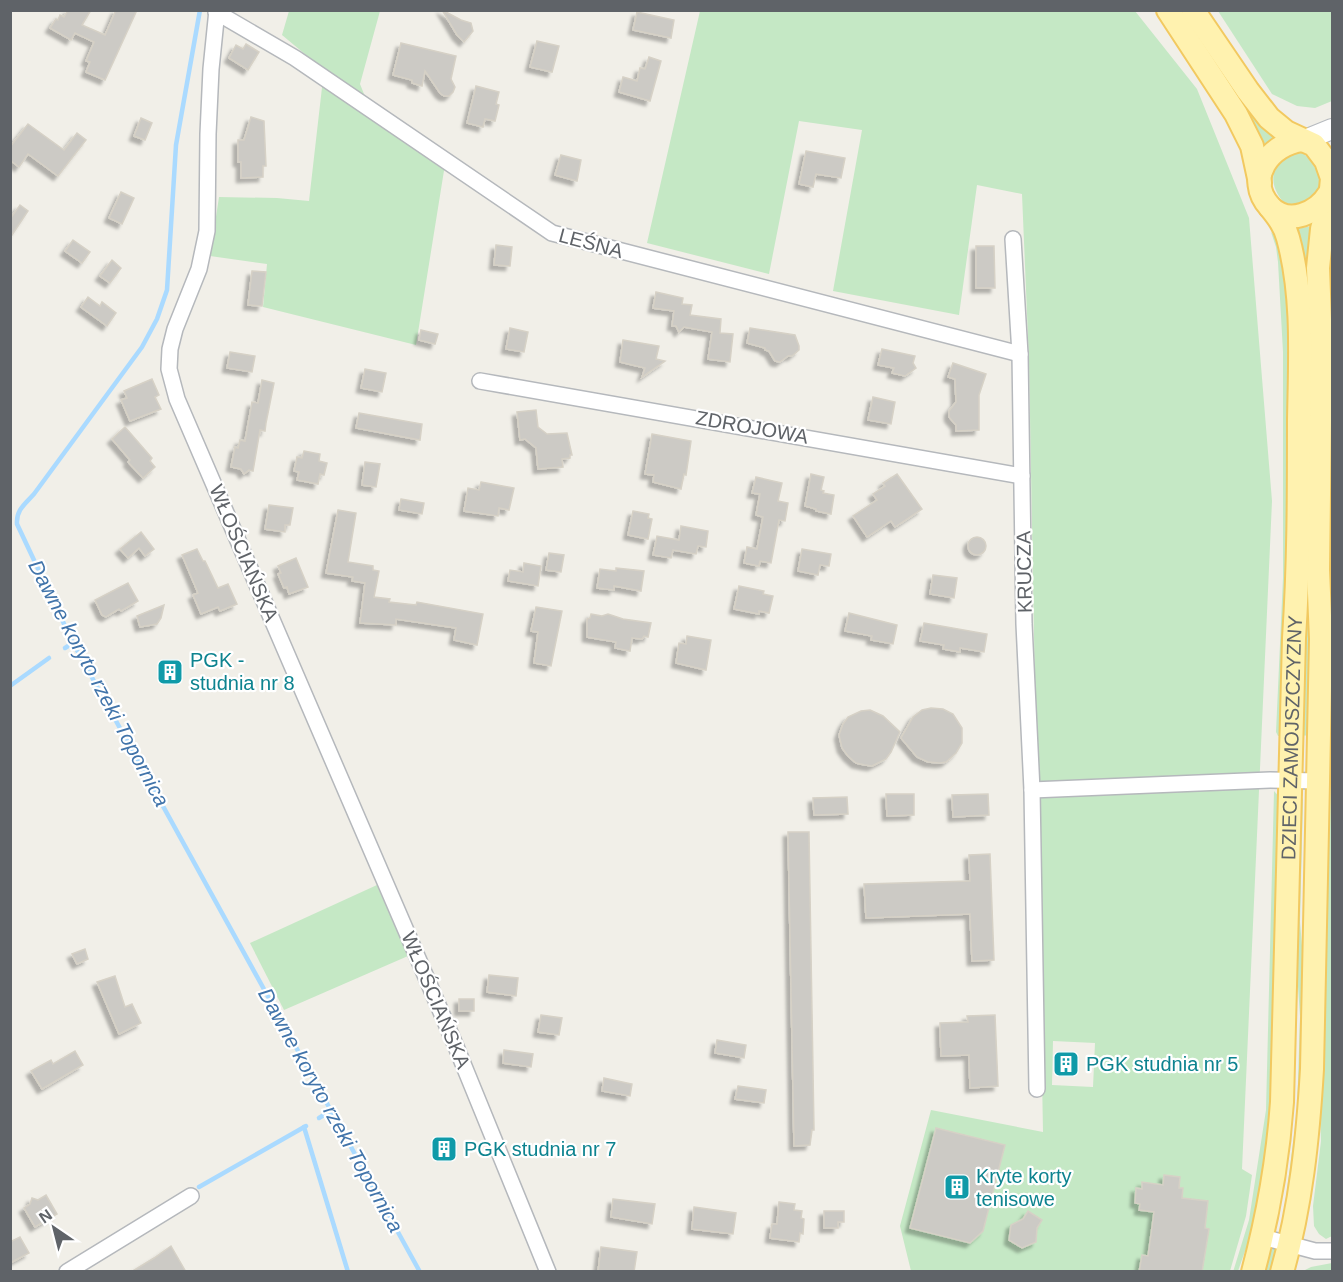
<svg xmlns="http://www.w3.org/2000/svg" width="1343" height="1282" viewBox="0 0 1343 1282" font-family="Helvetica,sans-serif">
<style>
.green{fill:#c5e8c5;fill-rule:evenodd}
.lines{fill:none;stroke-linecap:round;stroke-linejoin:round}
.stream{stroke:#aadaff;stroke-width:4.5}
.building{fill:#cccac5;stroke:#d6d1c6;stroke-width:1.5;filter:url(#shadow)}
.street-casing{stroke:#b5b8bc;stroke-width:18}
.secondary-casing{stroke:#b6babf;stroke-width:22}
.primary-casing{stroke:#f2c960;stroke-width:26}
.street{stroke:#fff;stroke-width:15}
.secondary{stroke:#fff;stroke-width:20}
.primary{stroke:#fff2af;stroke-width:22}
.labels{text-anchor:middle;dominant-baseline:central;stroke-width:4.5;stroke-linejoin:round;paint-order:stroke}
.street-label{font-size:20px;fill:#5f6368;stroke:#fff}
.culture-label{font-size:20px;fill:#0d838f;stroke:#fff;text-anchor:start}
.water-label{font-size:21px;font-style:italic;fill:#4174aa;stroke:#fff}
</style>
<defs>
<filter id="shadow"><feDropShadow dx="-4.5" dy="4.5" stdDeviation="1.5" flood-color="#0004"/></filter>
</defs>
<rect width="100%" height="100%" fill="#f1efe8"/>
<g class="green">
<polygon points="289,11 380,11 360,84 366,99 447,152 416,345 263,307 267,264 210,256 219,197 277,198 309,201 324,70 282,35"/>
<path d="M700 11H1135L1197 89 1249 218 1272 501 1242 1169 1252 1175 1246 1216 1230 1271H911L900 1226 931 1110 1043 1132 1029 361 1022 194 977 185 959 315 833 291 862 130 799 121 769 274 647 243ZM1053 1041 1095 1043 1093 1087 1052 1085Z"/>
<polygon points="1218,11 1332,11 1332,101 1315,108 1297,106 1272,94"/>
<polygon points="1250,110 1275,141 1263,152 1246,115"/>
<path d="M1300 151C1311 158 1325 178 1318 193 1315 198 1308 203 1304 207L1287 206C1271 189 1271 178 1277 158Z"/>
<polygon points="1332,222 1332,1236 1326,1239 1319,1234 1314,1226 1313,1206 1321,1141 1319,1091 1326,947 1327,743 1330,686 1329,244"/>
<polygon points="1313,226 1311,735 1300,736 1296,229"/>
<path d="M1271 232C1306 262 1285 668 1283 736H1278L1276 732 1283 578V352L1278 262 1276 247Z"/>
<polygon points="1274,791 1281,799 1274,1112 1262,1203 1238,1271 1233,1272 1249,1220 1266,1110"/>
<polygon points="1301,797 1303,799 1300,922 1306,993 1298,1153 1283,1221 1297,1112 1300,1016 1295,943"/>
<polygon points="377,885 408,956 284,1010 250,943"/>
<polygon points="1273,1247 1278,1251 1274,1271 1262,1272 1267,1251"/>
<polygon points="1332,1263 1332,1271 1303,1271 1311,1267"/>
</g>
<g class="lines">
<g class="stream">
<path d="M200 10 176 145 167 290 157 319 142 347 34 494C25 504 16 510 17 524L73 643 420 1272"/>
<polyline points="65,648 73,643"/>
<polyline points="10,686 49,658"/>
<polyline points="319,1118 332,1110"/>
<polyline points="304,1127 348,1272"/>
<polyline points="199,1187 306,1126"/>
</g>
</g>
<g class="building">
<polygon points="68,10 91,10 82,25 105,35 116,10 137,10 105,80 86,72 90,62 86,61 94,42 75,33 71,40 50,28 56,19 58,20 60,15 64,17"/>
<polygon points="442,10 461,20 471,23 473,31 464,42 457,35"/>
<polygon points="637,12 674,20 671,38 633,30"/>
<polygon points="537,41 559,46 552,72 530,67"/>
<polygon points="401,43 456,56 451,79 455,87 453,92 449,96 444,96 440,93 425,71 422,86 412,83 412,80 393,75"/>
<polygon points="246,44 259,52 248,70 229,58 236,45 243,49"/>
<polygon points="649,57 661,61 650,101 619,92 623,77 637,81 640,68 645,69"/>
<polygon points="476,86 499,92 496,104 499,105 495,121 485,119 483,127 467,123"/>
<polygon points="251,117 264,121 266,166 263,166 263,177 241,178 241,162 238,162 238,140 244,140"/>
<polygon points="141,118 152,123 145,140 134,136"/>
<polygon points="28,124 64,150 77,133 86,140 58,176 28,154 19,167 10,160 10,147"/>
<polygon points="806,151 845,158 841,178 816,174 813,187 799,184"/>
<polygon points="561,155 581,160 577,181 555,175"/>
<polygon points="121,192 134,198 122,224 109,218"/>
<polygon points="20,205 28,211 10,238 10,219"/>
<polygon points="73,240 90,252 82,263 65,251"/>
<polygon points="496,245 512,247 510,266 494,265"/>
<polygon points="976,246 994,246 995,288 976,288"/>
<polygon points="112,260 121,268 110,283 100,276"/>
<polygon points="252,271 266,272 262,306 248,305"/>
<polygon points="656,292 683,298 682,304 692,305 690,315 721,319 720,333 733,334 730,362 708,359 712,332 684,327 679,332 676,326 672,326 674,311 653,308"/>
<polygon points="88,297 100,306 102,302 116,313 107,326 81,307"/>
<polygon points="510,328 528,332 524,352 506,349"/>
<polygon points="750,328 795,335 799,346 799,350 792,356 788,356 780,362 775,361 769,351 765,350 765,348 747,343"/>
<polygon points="421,330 438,334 435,344 419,340"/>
<polygon points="623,340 659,346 656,359 665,361 642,377 645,368 620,362"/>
<polygon points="882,349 915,356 913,363 916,368 905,376 892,373 894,368 878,365"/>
<polygon points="230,352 255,356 252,372 227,368"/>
<polygon points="953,363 986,374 979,395 979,430 956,431 956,425 949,417 949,411 956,402 955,379 948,377"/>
<polygon points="365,369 386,373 382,392 361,388"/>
<polygon points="152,379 159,395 155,397 161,409 130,421 121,400 127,398 124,391"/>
<polygon points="262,380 274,383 266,423 265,431 260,430 253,471 249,470 244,474 241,469 231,467 235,447 238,448 240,440 245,441 252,402 258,403"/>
<polygon points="873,397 895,402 891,424 868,420"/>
<polygon points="536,410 538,427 547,434 567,433 572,455 570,455 570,458 562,459 563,467 538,469 536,448 525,439 520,440 517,412"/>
<polygon points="359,413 422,424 420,440 356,428"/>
<polygon points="125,427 152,458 150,461 155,467 143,478 128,462 130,460 112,439"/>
<polygon points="652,434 691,441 686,475 684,474 681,489 653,482 654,475 645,474"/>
<polygon points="304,451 320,454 319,461 327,463 324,475 320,474 318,484 297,480 299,472 294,471 297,457 302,458"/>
<polygon points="365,462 380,464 376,487 362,485"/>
<polygon points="811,474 824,477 821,490 824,491 823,493 834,495 831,514 816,511 816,509 805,506"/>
<polygon points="897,474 922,509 895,527 891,521 867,537 853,516 877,500 873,494 885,486 883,483"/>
<polygon points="756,477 782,483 778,501 788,503 785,521 779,520 771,563 760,561 759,566 744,563 747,547 757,549 763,517 756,515 760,494 752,493"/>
<polygon points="481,482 514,488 509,510 499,508 498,516 464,511 468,488 479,490"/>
<polygon points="401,499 424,503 422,514 399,510"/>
<polygon points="269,505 293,508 290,525 285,525 285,532 265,529"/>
<polygon points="338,510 356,513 348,562 373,566 373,570 379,571 374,597 390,599 389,602 416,605 417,602 483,614 477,645 454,640 456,628 396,619 396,625 360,623 365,583 352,581 353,577 326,573"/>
<polygon points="633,511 649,514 648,518 652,519 648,539 628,535"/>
<polygon points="681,526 708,531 706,547 698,546 696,554 673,550 671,558 653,555 657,536 679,540"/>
<polygon points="141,532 154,549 145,556 139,548 128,558 120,549"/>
<circle cx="977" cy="546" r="9"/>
<polygon points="197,549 203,561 205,561 218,588 228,584 237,604 220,611 218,607 201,614 193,595 198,593 182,555"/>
<polygon points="802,549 831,554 829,566 820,565 818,575 798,571"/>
<polygon points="549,553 564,555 561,572 546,570"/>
<polygon points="296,558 308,587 289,594 287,587 284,588 278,574 281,573 278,566"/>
<polygon points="524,563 541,566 538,586 508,581 510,570 523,572"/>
<polygon points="616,568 644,571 641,591 614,586 614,590 597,588 600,569 616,571"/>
<polygon points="933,575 957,578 954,598 930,594"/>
<polygon points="128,583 138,601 121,611 119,609 106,617 102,615 95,600"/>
<polygon points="739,586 764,591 763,594 773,596 769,613 759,611 759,614 734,609"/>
<polygon points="164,605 161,618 157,624 140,627 137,616"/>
<polygon points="536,607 562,611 551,666 534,663 538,632 531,631"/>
<polygon points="849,613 897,625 893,644 871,640 872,636 845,631"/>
<polygon points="591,614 602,616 608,614 623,619 651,623 648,637 644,636 642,639 632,638 630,651 615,648 616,642 587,637 587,619 590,618"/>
<polygon points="924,623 987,634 984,652 960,648 960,652 943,649 944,645 920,641"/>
<polygon points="687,636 711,640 706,670 676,663 679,643 686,644"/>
<polygon points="931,708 943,709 953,714 962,728 962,743 956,753 946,762 940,763 928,762 917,757 901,738 913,717 922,710"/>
<polygon points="870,710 883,716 900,732 891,752 886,759 872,766 865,765 856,763 848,756 842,748 839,735 843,724 848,717 861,711"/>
<polygon points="886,794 914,794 914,815 887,816"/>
<polygon points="988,794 989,815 953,817 952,795"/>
<polygon points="847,797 848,814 814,815 813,798"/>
<polygon points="788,832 809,832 814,1130 812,1130 810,1145 794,1146"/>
<polygon points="990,854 994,960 972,961 970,914 866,918 864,884 970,881 969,855"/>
<polygon points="85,949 88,959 77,964 72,954"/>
<polygon points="489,975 518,978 516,996 487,992"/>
<polygon points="115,976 125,1007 132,1004 141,1023 119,1034 97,982"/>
<rect x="459" y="999" width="15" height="12"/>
<polygon points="541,1015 562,1018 559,1035 538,1032"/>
<polygon points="995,1015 998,1086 970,1088 969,1055 941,1056 940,1023 968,1022 967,1016"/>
<polygon points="717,1040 746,1045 744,1058 715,1053"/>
<polygon points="504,1050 533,1054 531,1067 503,1063"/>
<polygon points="75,1051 83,1065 42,1089 31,1071 51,1060 53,1064"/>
<polygon points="604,1078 632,1084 630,1096 602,1091"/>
<polygon points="738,1086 766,1090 764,1103 735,1099"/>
<polygon points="936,1128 1005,1145 983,1231 970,1243 910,1228"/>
<polygon points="1164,1175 1180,1177 1179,1188 1183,1188 1182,1198 1208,1201 1205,1228 1209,1229 1202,1272 1139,1272 1142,1255 1148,1256 1154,1212 1139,1210 1140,1204 1135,1203 1136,1188 1142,1189 1142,1182 1163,1185"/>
<polygon points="46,1195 57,1214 35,1227 24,1208 30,1204 32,1198 38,1200"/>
<polygon points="613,1199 655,1204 652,1224 611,1217"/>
<polygon points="779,1202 795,1204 794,1210 802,1211 801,1218 804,1219 803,1234 800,1233 799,1242 770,1238 772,1224 777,1224"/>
<polygon points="694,1207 736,1213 733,1234 692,1229"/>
<polygon points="824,1211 844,1211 844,1222 838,1222 838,1228 824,1228"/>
<polygon points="1028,1211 1042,1220 1037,1228 1036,1242 1022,1248 1009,1240 1011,1225 1023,1219"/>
<polygon points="20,1237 29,1253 10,1263 10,1242"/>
<polygon points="171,1246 186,1272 131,1272 154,1258"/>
<polygon points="601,1247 637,1252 634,1272 598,1272"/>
</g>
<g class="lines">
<g class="street-casing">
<g id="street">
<polyline points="217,10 211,69 208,134 207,231 199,269 175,329 170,349 169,369 177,399 457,1049 548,1272"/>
<polyline points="216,12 295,58 552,233 1020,354"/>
<polyline points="1013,239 1020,354 1024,624 1032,790 1037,1089"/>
<polyline points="480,381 1022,476"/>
<polyline points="1032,790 1270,780 1318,781"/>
<polyline points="1262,1237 1315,1251 1332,1251"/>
<polyline points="67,1272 191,1196"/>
</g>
</g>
<g class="secondary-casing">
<polyline id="secondary" points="1305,140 1332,129"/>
</g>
<g class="primary-casing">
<g id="primary">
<polyline points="1168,10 1236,114 1252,146 1260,183"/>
<path d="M1193 10 1248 91 1269 118 1286 132 1314 145 1326 161 1332 178 1330 200 1322 229 1318 268 1321 346 1318 570 1321 639 1312 1069C1308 1137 1301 1206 1282 1272"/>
<path d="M1302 140C1270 144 1244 178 1270 207 1289 227 1318 212 1329 194"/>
<path id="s1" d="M1253 1272C1268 1216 1278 1159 1282 1102L1294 638C1299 565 1299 493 1299 420 1300 360 1304 296 1288 238 1285 226 1278 217 1270 207"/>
</g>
</g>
<use href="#street" class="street"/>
<use href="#secondary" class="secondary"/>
<use href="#primary" class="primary"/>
</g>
<defs>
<g id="building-square" transform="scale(1.35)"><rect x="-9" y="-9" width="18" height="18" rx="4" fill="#0f9aa8" stroke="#fff"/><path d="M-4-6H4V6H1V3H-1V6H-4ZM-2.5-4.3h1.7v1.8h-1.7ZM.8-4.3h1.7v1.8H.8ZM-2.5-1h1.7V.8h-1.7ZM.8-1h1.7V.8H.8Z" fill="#fff"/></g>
</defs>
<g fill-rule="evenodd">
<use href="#building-square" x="170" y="672"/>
<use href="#building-square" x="1066" y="1064"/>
<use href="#building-square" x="444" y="1149"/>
<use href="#building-square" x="957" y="1187"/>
</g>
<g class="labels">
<g class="street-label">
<text transform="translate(591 243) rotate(15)">LEŚNA</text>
<text transform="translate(752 427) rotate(10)">ZDROJOWA</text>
<text transform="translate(244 553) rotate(67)">WŁOŚCIAŃSKA</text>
<text transform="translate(1024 572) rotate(-91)">KRUCZA</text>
<text stroke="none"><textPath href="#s1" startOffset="537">DZIECI ZAMOJSZCZYZNY</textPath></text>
<text transform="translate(436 1000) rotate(67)">WŁOŚCIAŃSKA</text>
</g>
<g class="culture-label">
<text x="190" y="660">PGK -<tspan x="190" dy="23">studnia nr 8</tspan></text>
<text x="1086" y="1064">PGK studnia nr 5</text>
<text x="464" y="1149">PGK studnia nr 7</text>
<text x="976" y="1176">Kryte korty<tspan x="976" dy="23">tenisowe</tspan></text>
</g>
<g class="water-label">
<text transform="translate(99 683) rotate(62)">Dawne koryto rzeki Topornica</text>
<text transform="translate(331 1110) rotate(61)">Dawne koryto rzeki Topornica</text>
</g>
</g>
<rect width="1343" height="1282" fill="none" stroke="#5f6368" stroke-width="24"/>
<g transform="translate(54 1228) rotate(325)" stroke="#ffffff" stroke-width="4.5" paint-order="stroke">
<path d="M0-4.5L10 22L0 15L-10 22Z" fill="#5f6368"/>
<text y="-9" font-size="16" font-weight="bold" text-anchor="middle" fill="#5f6368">N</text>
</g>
</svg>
